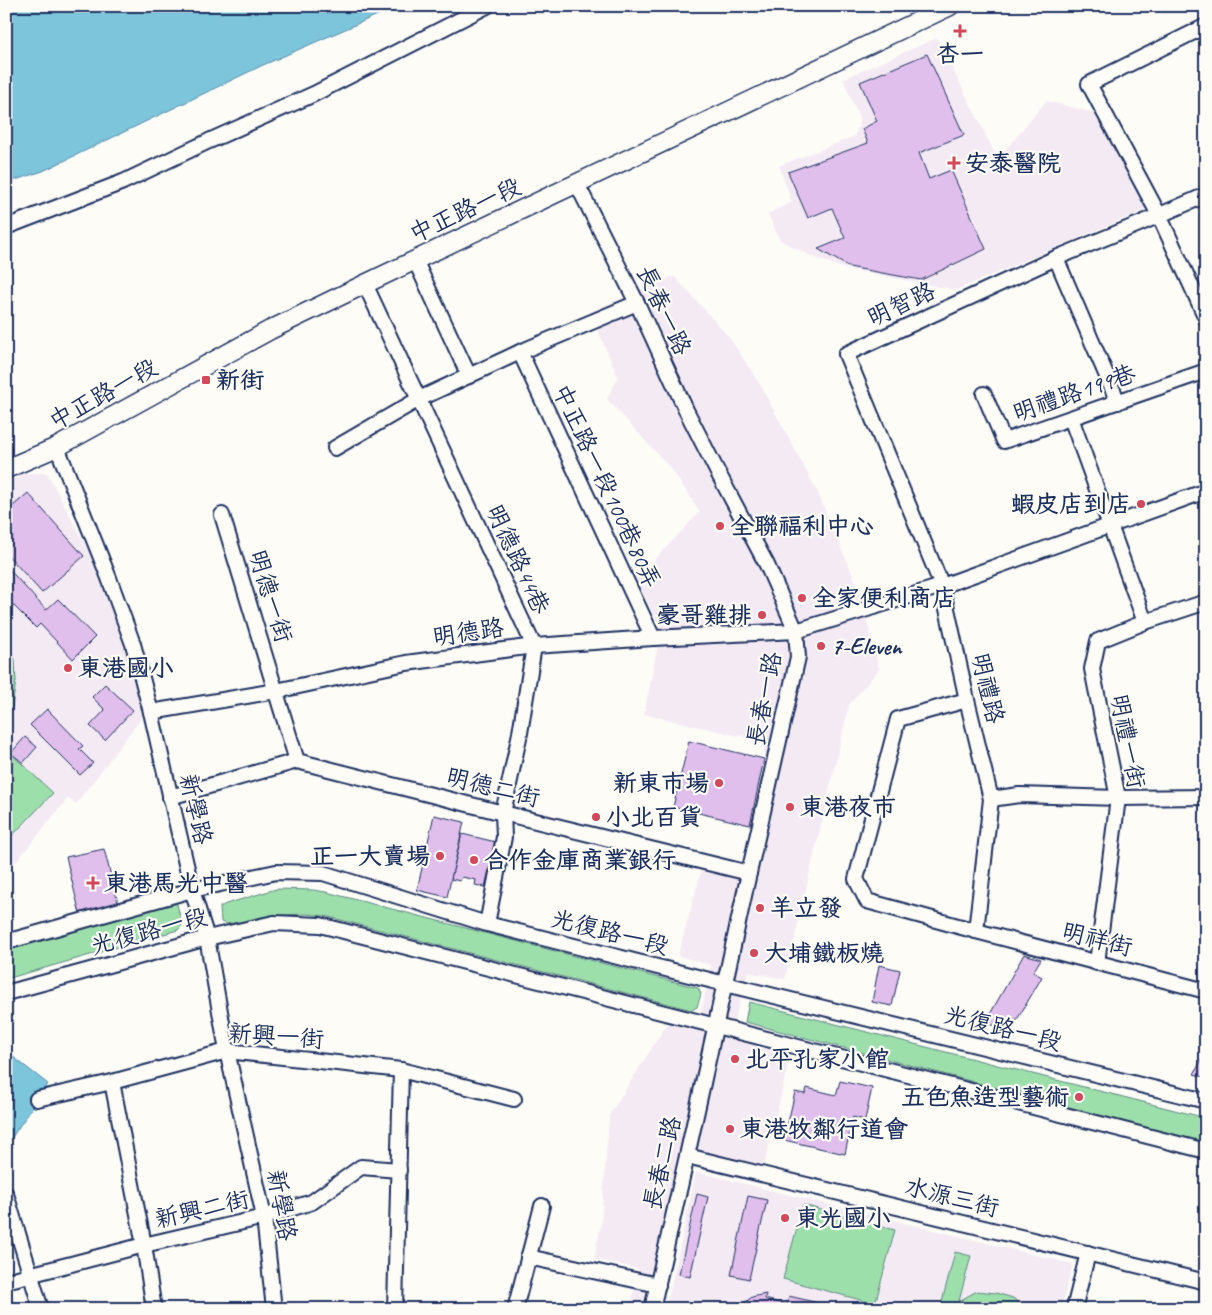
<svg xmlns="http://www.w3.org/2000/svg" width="1212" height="1315" viewBox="0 0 1212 1315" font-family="Caveat,'LXGW WenKai TC',sans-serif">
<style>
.built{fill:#f4eaf4}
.green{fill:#9ddfaa;stroke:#5c8784}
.water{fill:#7bc5db;stroke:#5589a9}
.building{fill:#e0bfec;stroke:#1b2f5e}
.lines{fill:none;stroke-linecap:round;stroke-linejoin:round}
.minor-casing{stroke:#1b2f5e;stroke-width:18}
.major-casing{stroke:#1b2f5e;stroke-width:21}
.minor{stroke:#fdfcf7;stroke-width:14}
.major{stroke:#fdfcf7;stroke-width:18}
.poi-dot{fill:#d1495b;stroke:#fdfcf7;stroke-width:2}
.labels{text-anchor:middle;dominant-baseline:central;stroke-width:4.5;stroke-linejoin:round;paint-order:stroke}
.poi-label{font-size:24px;font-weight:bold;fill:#1b2f5e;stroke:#fdfcf7;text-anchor:start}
.street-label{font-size:24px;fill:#1b2f5e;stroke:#fdfcf7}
</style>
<rect width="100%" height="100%" fill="#fdfcf7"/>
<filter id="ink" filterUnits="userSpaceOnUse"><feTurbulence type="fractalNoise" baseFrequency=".02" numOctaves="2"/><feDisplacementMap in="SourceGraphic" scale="10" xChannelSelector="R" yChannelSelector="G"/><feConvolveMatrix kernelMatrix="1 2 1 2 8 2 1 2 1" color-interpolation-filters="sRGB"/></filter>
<g filter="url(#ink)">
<g class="built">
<polygon points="937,38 998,159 1046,101 1095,113 1147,209 956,290 846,269 811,256 780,240 768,214 792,202 779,166 855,136 860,120 843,79"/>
<polygon points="674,276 729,337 761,386 817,491 859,590 879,669 849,705 785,979 748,972 731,1033 792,1048 760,1184 693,1167 660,1309 630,1309 639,1269 594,1259 601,1225 609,1116 669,1021 698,1027 711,965 678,956 705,857 742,866 766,757 762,741 644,714 661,629 636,579 700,512 673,471 607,399 618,377 590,312"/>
<polygon points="26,473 47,473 87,548 117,620 143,716 76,804 68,798 16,862 6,866 6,483"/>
<polygon points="696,1172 1073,1264 1061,1309 666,1309"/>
</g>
<g class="green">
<polygon points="6,647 15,659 16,681 12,708 6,713"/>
<polygon points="6,749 53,793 12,836 6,831"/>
<polygon points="276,889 313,890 326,892 698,988 701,994 697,1007 692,1010 325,916 307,914 281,915 227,924 221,922 220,907 226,904"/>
<polygon points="171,903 177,904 182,925 178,930 6,979 6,946"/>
<polygon points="749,1002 1206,1118 1206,1143 745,1022"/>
<polygon points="803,1205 895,1230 875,1304 783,1279"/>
<polygon points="955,1252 971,1256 959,1301 977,1291 996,1293 1013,1298 1026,1309 940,1309"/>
</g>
<g class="water">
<polygon points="6,6 398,6 261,66 43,171 6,183"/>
<polygon points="12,1056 48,1084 6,1146 6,1062"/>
</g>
<g class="building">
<polygon points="927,54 964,135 919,153 929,179 951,170 986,249 921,280 849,267 818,249 845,238 832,208 808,218 788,172 868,143 862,129 877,121 860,82"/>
<polygon points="28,493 84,556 42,593 6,553 6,512"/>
<polygon points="6,566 46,610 58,599 95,637 73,659 40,624 36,628 6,598"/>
<polygon points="105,684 133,710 105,740 90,726 105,710 92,697"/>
<polygon points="47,709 83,746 79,749 93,763 80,775 30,725"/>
<polygon points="25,737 37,747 23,763 11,753"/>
<polygon points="689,741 764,759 750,825 673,807"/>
<polygon points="434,815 464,822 447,897 417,890"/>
<polygon points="462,834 496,842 485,887 475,885 476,880 462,877 460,881 451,879"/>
<polygon points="104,849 120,910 81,918 66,857"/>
<polygon points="1024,954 1041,959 1033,972 1042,977 1011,1030 985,1023"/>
<polygon points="879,965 900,970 892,1006 872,1002"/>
<polygon points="1206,1052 1206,1078 1194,1074"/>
<polygon points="840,1081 872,1088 865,1120 853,1117 845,1154 784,1140 795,1092 805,1094 807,1088 836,1095"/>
<polygon points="697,1194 708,1197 690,1277 679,1274"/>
<polygon points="748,1196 767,1200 749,1279 731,1275"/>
<polygon points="766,1294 765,1299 787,1305 789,1296 843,1309 741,1309 743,1304 752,1297"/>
</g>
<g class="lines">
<g class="minor-casing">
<g id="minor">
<polyline points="1206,26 1089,84 1159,215 1206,318"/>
<polyline points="577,184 637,303 686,410 717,471 767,565 796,631 798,657 749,873 687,1156 652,1309"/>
<polyline points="6,227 123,182 209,141 314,94 487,6"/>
<polyline points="1056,258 1118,402"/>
<polyline points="415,260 469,376"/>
<polyline points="365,284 534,646 520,733 503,813 504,837 487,924"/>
<polyline points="520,352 653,638"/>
<polyline points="984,394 1004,441 1206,371"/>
<polyline points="1071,418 1145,622"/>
<polyline points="57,447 109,578 133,644 151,712 192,890 207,938 227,1051 264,1217 274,1309"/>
<polyline points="335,448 419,399 520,352 637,303"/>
<polyline points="222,515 297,761 503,813 749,873"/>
<polyline points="967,700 898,719 856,879 867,901 976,931 1206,991"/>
<polyline points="151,712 276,691 406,663 534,646 653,638 796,631 942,586 1206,491"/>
<polyline points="170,797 297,761"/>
<polyline points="991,799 1019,795 1118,798 1206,797"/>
<polyline points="976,931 991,799 967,700 942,586 846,354 1056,258 1139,224 1206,195"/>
<polyline points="6,942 192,890 276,872 323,873 487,924 725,984 1206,1101"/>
<polyline points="1097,963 1118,798 1092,669 1098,641 1145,622 1206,602"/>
<polyline points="6,993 207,938 274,923 320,925 1206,1151"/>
<polyline points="112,1082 144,1245 154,1309"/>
<polyline points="37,1099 112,1082 227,1051 401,1070 514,1099"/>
<polyline points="687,1156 1206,1282"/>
<polyline points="6,1194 41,1309"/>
<polyline points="528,1257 658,1285"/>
<polyline points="6,1281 144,1245 264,1217 312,1202 361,1167 399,1170"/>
<polyline points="395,1309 401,1070"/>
<polyline points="515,1309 542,1206"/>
<polyline points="1074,1309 1088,1253"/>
</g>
</g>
<g class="major-casing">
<polyline id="major" points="6,469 57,447 270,330 365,284 950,6"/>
</g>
<use href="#minor" class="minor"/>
<use href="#major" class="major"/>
</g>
</g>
<g class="poi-dot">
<path d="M957.5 23.5h5v5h5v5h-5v5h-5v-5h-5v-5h5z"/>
<path d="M951.5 155.5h5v5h5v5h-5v5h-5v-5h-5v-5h5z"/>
<rect x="201" y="375" width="10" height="10" rx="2.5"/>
<circle cx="1141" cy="504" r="5"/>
<circle cx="720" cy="526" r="5"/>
<circle cx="802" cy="598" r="5"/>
<circle cx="762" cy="615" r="5"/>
<circle cx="821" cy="646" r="5"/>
<circle cx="68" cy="668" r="5"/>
<circle cx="719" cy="783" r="5"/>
<circle cx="790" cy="807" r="5"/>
<circle cx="596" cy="817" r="5"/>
<circle cx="440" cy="856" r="5"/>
<circle cx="474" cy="860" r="5"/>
<path d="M90.5 875.5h5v5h5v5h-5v5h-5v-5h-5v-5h5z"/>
<circle cx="760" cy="908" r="5"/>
<circle cx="754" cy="953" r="5"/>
<circle cx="735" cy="1059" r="5"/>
<circle cx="1079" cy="1097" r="5"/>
<circle cx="730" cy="1129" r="5"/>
<circle cx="785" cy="1218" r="5"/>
</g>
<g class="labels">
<g class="poi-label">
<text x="960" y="54" text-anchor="middle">杏一</text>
<text x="965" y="163">安泰醫院</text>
<text x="216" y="380">新街</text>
<text x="1131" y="504" text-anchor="end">蝦皮店到店</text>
<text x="730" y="526">全聯福利中心</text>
<text x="812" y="598">全家便利商店</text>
<text x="752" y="615" text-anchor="end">豪哥雞排</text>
<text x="831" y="646">7-Eleven</text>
<text x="78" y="668">東港國小</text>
<text x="709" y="783" text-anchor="end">新東市場</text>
<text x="800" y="807">東港夜市</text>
<text x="606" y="817">小北百貨</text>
<text x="430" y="856" text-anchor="end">正一大賣場</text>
<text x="484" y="860">合作金庫商業銀行</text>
<text x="104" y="883">東港馬光中醫</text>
<text x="770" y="908">羊立發</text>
<text x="764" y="953">大埔鐵板燒</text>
<text x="745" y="1059">北平孔家小館</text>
<text x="1069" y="1097" text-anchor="end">五色魚造型藝術</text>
<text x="740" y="1129">東港牧鄰行道會</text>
<text x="795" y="1218">東光國小</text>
</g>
<g class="street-label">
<text transform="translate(465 210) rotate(-25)">中正路一段</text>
<text transform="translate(901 304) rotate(-25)">明智路</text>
<text transform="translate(664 310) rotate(65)">長春一路</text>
<text transform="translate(1074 393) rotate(-19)">明禮路199巷</text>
<text transform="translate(103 394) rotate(-29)">中正路一段</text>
<text transform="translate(607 486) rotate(65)">中正路一段100巷80弄</text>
<text transform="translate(518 559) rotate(65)">明德路44巷</text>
<text transform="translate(271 596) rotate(73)">明德一街</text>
<text transform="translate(468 632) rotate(-8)">明德路</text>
<text transform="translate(988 688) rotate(77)">明禮路</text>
<text transform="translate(764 699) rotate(-79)">長春一路</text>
<text transform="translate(1128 741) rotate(79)">明禮一街</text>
<text transform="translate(493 787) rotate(14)">明德二街</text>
<text transform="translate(196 809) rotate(77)">新學路</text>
<text transform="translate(149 931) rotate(-15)">光復路一段</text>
<text transform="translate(610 932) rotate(14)">光復路一段</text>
<text transform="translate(1097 939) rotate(14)">明祥街</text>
<text transform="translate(1003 1028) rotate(14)">光復路一段</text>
<text transform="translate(276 1036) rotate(4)">新興一街</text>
<text transform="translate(662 1163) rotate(-77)">長春二路</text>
<text transform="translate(952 1197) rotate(14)">水源三街</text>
<text transform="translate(282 1205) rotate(80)">新學路</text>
<text transform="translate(202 1209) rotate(-13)">新興二街</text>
</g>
</g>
<rect width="1212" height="1315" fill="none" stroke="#fdfcf7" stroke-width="25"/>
<rect x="12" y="12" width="1187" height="1290" fill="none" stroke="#1b2f5e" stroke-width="2" filter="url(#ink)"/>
</svg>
